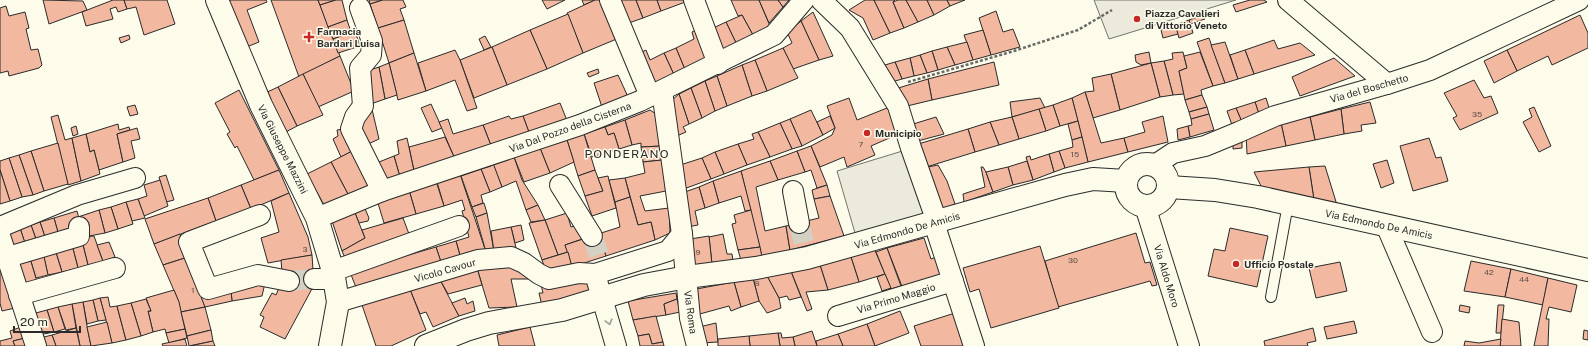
<svg xmlns="http://www.w3.org/2000/svg" width="1588" height="346" viewBox="0 0 1588 346" font-family="'Public Sans',sans-serif">
<style>
.parking{fill:#eceadb;stroke:#74746e}
.building{fill:#f2b8a0;stroke:#2b2b2b}
.lines{fill:none;stroke-linecap:round;stroke-linejoin:round}
.minor-tunnel{stroke:#d3d1c4;stroke-width:20;stroke-dasharray:20 10;stroke-linecap:butt}
.service-casing{stroke:#2b2b2b;stroke-width:12}
.minor-casing{stroke:#2b2b2b;stroke-width:22}
.tertiary-casing{stroke:#2b2b2b;stroke-width:24}
.path{stroke:#6a6964;stroke-width:2.5;stroke-dasharray:3 2;stroke-linecap:butt}
.service{stroke:#fdfbea;stroke-width:10}
.minor{stroke:#fdfbea;stroke-width:20}
.tertiary{stroke:#fdfbea;stroke-width:22}
.oneway{stroke:#9e9d94}
.poi-dot{fill:#c62828;stroke:#fdfbea;stroke-width:1.5}
.labels{text-anchor:middle;dominant-baseline:central;stroke-width:3;stroke-linejoin:round;paint-order:stroke}
.number-label{font-size:8px;fill:#5d4e48}
.poi-label{font-size:10px;font-weight:bold;fill:#2b2b2b;stroke:#fdfbea;text-anchor:start}
.street-label{font-size:10px;fill:#2b2b2b;stroke:#fdfbea}
.quarter-label{font-size:12px;letter-spacing:1px;fill:#2b2b2b;stroke:#fdfbea}
</style>
<rect width="100%" height="100%" fill="#fdfbea"/>
<g class="parking">
<polygon points="1094,0 1236,0 1109,39"/>
<polygon points="909,149 931,212 855,233 837,171"/>
</g>
<g class="building">
<polygon points="43,0 83,1 87,10 49,24"/>
<polygon points="113,0 124,0 127,9 118,12 116,7 110,9 113,19 86,26 82,12"/>
<polygon points="124,0 167,0 175,24 144,35 136,7 127,9"/>
<polygon points="231,0 266,0 267,2 247,10 259,42 244,48 226,2"/>
<polygon points="271,0 318,0 340,56 299,77"/>
<polygon points="318,0 336,0 320,5"/>
<polygon points="336,0 342,0 347,20 328,27 320,5"/>
<polygon points="369,0 383,0 370,4"/>
<polygon points="383,0 403,0 406,7 400,9 404,20 378,28 370,4"/>
<polygon points="542,0 565,0 547,9"/>
<polygon points="582,0 595,0 584,5"/>
<polygon points="595,0 604,0 619,38 583,53 567,13"/>
<polygon points="613,0 636,0 643,18 623,25"/>
<polygon points="636,0 657,0 661,11 643,18"/>
<polygon points="657,0 688,0 688,1 661,11"/>
<polygon points="731,0 759,0 770,26 753,35 742,15 738,16"/>
<polygon points="759,0 778,0 783,7 769,23"/>
<polygon points="778,0 789,0 783,7"/>
<polygon points="865,0 874,0 890,33 873,40 863,18 849,10"/>
<polygon points="874,0 895,0 893,2 904,28 890,33"/>
<polygon points="898,0 906,0 918,22 904,28 893,2"/>
<polygon points="906,0 927,0 934,15 918,22"/>
<polygon points="927,0 947,0 950,6 934,15"/>
<polygon points="947,0 965,0 950,6"/>
<polygon points="1250,0 1264,0 1267,2 1236,12 1233,5"/>
<polygon points="6,6 9,16 25,12 29,28 26,29 31,50 38,49 42,65 39,68 9,76 8,71 0,73 0,8"/>
<polygon points="996,11 1003,32 1013,29 1020,47 991,55 979,18"/>
<polygon points="813,12 833,56 819,60 801,21"/>
<polygon points="568,14 583,53 547,69 530,30"/>
<polygon points="742,15 753,35 737,45 726,22"/>
<polygon points="1203,15 1205,19 1190,24 1189,20"/>
<polygon points="1580,15 1588,33 1588,48 1552,65 1548,56 1517,71 1507,50"/>
<polygon points="347,20 351,32 333,39 328,27"/>
<polygon points="404,20 414,53 389,63 378,28"/>
<polygon points="1189,20 1193,33 1179,38 1175,25"/>
<polygon points="801,21 819,60 793,69 783,48 792,43 787,32"/>
<polygon points="726,22 737,45 719,55 709,30"/>
<polygon points="1175,25 1178,34 1163,38 1161,30"/>
<polygon points="699,28 711,59 686,72 676,48 694,39 692,32"/>
<polygon points="530,30 547,69 507,85 492,47"/>
<polygon points="983,30 991,55 973,60 964,35"/>
<polygon points="355,31 360,46 338,53 333,39"/>
<polygon points="129,35 130,39 121,43 119,38"/>
<polygon points="485,36 491,47 484,50 479,39"/>
<polygon points="1209,38 1225,83 1213,86 1197,42"/>
<polygon points="1274,40 1278,49 1300,43 1315,55 1254,74 1245,50"/>
<polygon points="967,42 973,60 955,65 947,47"/>
<polygon points="1225,42 1238,79 1225,83 1211,45"/>
<polygon points="492,47 507,85 474,98 460,60"/>
<polygon points="947,47 955,65 938,70 932,51"/>
<polygon points="676,48 686,72 675,77 664,53"/>
<polygon points="783,48 798,78 767,91 755,60"/>
<polygon points="455,50 460,60 477,108 467,111 455,80 426,91 418,63"/>
<polygon points="646,50 650,60 664,53 675,77 651,90 636,55"/>
<polygon points="1245,50 1254,74 1238,79 1230,55"/>
<polygon points="1507,50 1517,71 1494,83 1484,61"/>
<polygon points="932,51 938,70 927,73 920,55"/>
<polygon points="1149,52 1151,63 1141,65 1136,62 1135,55"/>
<polygon points="1183,52 1187,68 1179,71 1184,94 1173,95 1164,61 1173,59 1172,53"/>
<polygon points="1200,52 1213,86 1201,90 1202,95 1185,100 1179,71 1187,68 1184,56"/>
<polygon points="414,53 426,91 398,100 389,63"/>
<polygon points="920,55 927,73 914,76 910,58"/>
<polygon points="340,56 354,91 318,107 303,74"/>
<polygon points="910,58 914,76 902,79 895,62"/>
<polygon points="1334,58 1355,76 1300,96 1292,77"/>
<polygon points="755,60 767,91 752,96 742,65"/>
<polygon points="1164,61 1173,95 1160,97 1151,63"/>
<polygon points="895,62 902,79 892,82 885,65"/>
<polygon points="994,62 999,85 932,100 928,79"/>
<polygon points="389,63 397,95 385,99 379,67"/>
<polygon points="1151,63 1160,97 1120,110 1111,74"/>
<polygon points="742,65 752,96 727,106 717,76"/>
<polygon points="379,67 385,99 368,105 364,72"/>
<polygon points="598,69 599,73 589,77 587,73"/>
<polygon points="303,74 323,115 297,126 278,87"/>
<polygon points="1111,74 1120,110 1093,118 1085,92 1094,91 1092,78"/>
<polygon points="618,75 629,99 603,110 594,83"/>
<polygon points="717,76 727,106 715,111 705,81"/>
<polygon points="928,79 932,100 903,107 895,89"/>
<polygon points="1474,80 1484,98 1491,96 1498,113 1460,130 1453,118 1457,116 1444,93"/>
<polygon points="705,81 715,111 702,118 691,88"/>
<polygon points="278,87 297,126 284,133 263,94"/>
<polygon points="691,88 702,118 689,124 679,94"/>
<polygon points="239,90 279,170 254,180 237,146 235,148 227,134 230,132 215,103"/>
<polygon points="1085,92 1101,143 1124,138 1128,152 1088,162 1072,98"/>
<polygon points="679,94 689,124 683,127 686,132 672,138 671,101"/>
<polygon points="1202,95 1207,107 1189,112 1185,100"/>
<polygon points="849,98 857,120 892,106 901,133 871,146 875,155 847,167 844,157 820,167 811,146 832,135 835,128 827,106"/>
<polygon points="1040,98 1045,108 1012,117 1010,102"/>
<polygon points="1072,98 1078,121 1060,126 1053,105"/>
<polygon points="1266,98 1271,114 1260,117 1255,102"/>
<polygon points="1255,102 1260,117 1242,122 1236,108"/>
<polygon points="1370,102 1376,123 1361,125 1362,131 1344,134 1341,109"/>
<polygon points="560,103 568,123 530,135 523,116"/>
<polygon points="431,104 442,128 432,132 421,108"/>
<polygon points="135,105 138,114 130,116 127,107"/>
<polygon points="371,105 379,139 364,146 359,125"/>
<polygon points="1053,105 1060,126 1046,131 1039,109"/>
<polygon points="1207,107 1209,114 1191,119 1189,112"/>
<polygon points="1534,107 1551,146 1539,152 1523,122 1532,117 1529,109"/>
<polygon points="1236,108 1242,122 1232,125 1227,111"/>
<polygon points="1039,109 1046,131 1019,139 1012,117"/>
<polygon points="1341,109 1344,134 1315,140 1310,117"/>
<polygon points="650,110 656,114 661,146 641,147 641,143 632,145 625,120"/>
<polygon points="811,110 823,135 802,146 790,119"/>
<polygon points="1209,114 1214,130 1190,137 1188,126 1192,125 1191,119"/>
<polygon points="58,115 65,140 72,138 81,181 68,185 51,117"/>
<polygon points="509,116 511,119 523,116 530,135 492,148 483,125"/>
<polygon points="830,116 835,128 823,135 817,122"/>
<polygon points="1163,116 1168,142 1128,152 1124,138 1145,132 1142,122"/>
<polygon points="936,117 944,134 914,142 910,125"/>
<polygon points="1012,117 1019,139 999,145 990,122"/>
<polygon points="1310,117 1315,140 1286,146 1281,123"/>
<polygon points="448,119 453,134 483,125 492,148 455,159 439,122"/>
<polygon points="790,119 802,146 792,149 780,123"/>
<polygon points="625,120 632,145 619,149 614,133 608,135 605,127"/>
<polygon points="1078,121 1082,137 1072,140 1068,124"/>
<polygon points="990,122 999,145 975,152 968,129"/>
<polygon points="780,123 792,149 770,157 758,132"/>
<polygon points="1281,123 1286,146 1247,154 1246,133"/>
<polygon points="118,124 119,130 129,127 130,130 117,134 123,162 99,170 94,150 90,152 86,134"/>
<polygon points="76,126 78,134 73,136 71,128"/>
<polygon points="1188,126 1190,137 1178,140 1177,129"/>
<polygon points="605,127 608,135 614,133 619,149 592,157 584,134"/>
<polygon points="137,128 140,139 131,141 135,158 123,162 117,134"/>
<polygon points="343,129 354,150 341,157 333,139 338,136 337,130"/>
<polygon points="968,129 975,152 923,168 915,145"/>
<polygon points="758,132 770,157 747,165 738,144 754,139 752,134"/>
<polygon points="86,134 90,152 94,150 100,174 81,181 72,138"/>
<polygon points="584,134 595,170 578,176 567,140"/>
<polygon points="445,137 455,159 414,171 409,147"/>
<polygon points="1082,137 1088,162 1065,168 1059,151 1073,147 1072,140"/>
<polygon points="407,138 414,171 400,177 394,156 399,154 397,141"/>
<polygon points="1429,138 1436,158 1441,157 1448,181 1413,191 1400,146"/>
<polygon points="1242,139 1242,148 1233,149 1233,140"/>
<polygon points="567,140 574,162 550,173 540,148"/>
<polygon points="58,143 68,184 44,191 31,151"/>
<polygon points="738,144 747,165 724,174 715,152"/>
<polygon points="661,146 662,160 643,162 641,147"/>
<polygon points="811,146 827,185 817,188 811,170 805,172 797,151"/>
<polygon points="540,148 550,173 524,182 514,157"/>
<polygon points="354,150 372,187 349,196 331,162"/>
<polygon points="31,151 44,191 33,195 19,155"/>
<polygon points="797,151 805,172 778,180 770,161"/>
<polygon points="1059,151 1065,168 1054,172 1049,154"/>
<polygon points="715,152 724,174 711,179 702,158"/>
<polygon points="1049,154 1054,172 1033,180 1026,157 1030,156 1031,160"/>
<polygon points="19,155 33,195 22,197 9,158"/>
<polygon points="394,156 400,177 385,182 379,162"/>
<polygon points="514,157 522,180 538,205 526,210 516,181 502,187 493,165"/>
<polygon points="9,158 22,197 10,201 0,170 0,161"/>
<polygon points="702,158 711,179 681,190 677,166"/>
<polygon points="662,160 666,191 640,196 645,211 669,208 670,233 655,240 651,222 638,225 625,178 645,173 643,162"/>
<polygon points="1387,160 1394,183 1381,188 1373,164"/>
<polygon points="770,161 778,180 756,187 765,231 786,226 790,250 762,257 741,171"/>
<polygon points="1027,161 1033,180 1013,185 1008,167"/>
<polygon points="331,162 349,196 324,205 307,174"/>
<polygon points="493,163 502,187 490,192 481,169 491,166 490,164"/>
<polygon points="938,165 947,181 955,204 939,210 923,168"/>
<polygon points="1325,166 1337,205 1314,200 1309,167"/>
<polygon points="981,167 983,167 986,172 993,192 964,202 963,194 985,187"/>
<polygon points="1008,167 1013,185 993,192 986,172"/>
<polygon points="1309,167 1314,200 1263,190 1254,172"/>
<polygon points="481,169 490,192 481,195 483,203 472,207 461,176"/>
<polygon points="0,170 10,201 0,204"/>
<polygon points="279,170 289,193 251,209 241,185"/>
<polygon points="595,170 603,191 585,196 578,176"/>
<polygon points="741,171 751,210 745,211 741,196 719,203 713,181"/>
<polygon points="460,174 486,252 461,259 456,241 469,237 462,211 465,210 462,200 444,206 437,182"/>
<polygon points="166,175 174,200 166,202 159,177"/>
<polygon points="608,176 616,208 592,216 585,196 603,191 598,178"/>
<polygon points="625,178 630,197 615,202 609,180"/>
<polygon points="160,180 168,206 144,216 138,199 147,196 144,185"/>
<polygon points="436,181 444,206 416,214 409,190"/>
<polygon points="713,181 719,203 705,208 699,187"/>
<polygon points="241,185 251,209 216,221 208,198"/>
<polygon points="827,185 830,196 814,199 812,190"/>
<polygon points="699,187 705,208 695,211 698,225 687,227 682,193"/>
<polygon points="409,190 416,214 384,223 377,200"/>
<polygon points="289,193 308,237 312,255 268,263 261,238 279,232 271,201"/>
<polygon points="830,196 844,236 790,250 786,226 819,218 814,199"/>
<polygon points="630,197 638,225 651,222 655,240 606,256 598,234 620,227 615,202"/>
<polygon points="208,198 216,221 154,244 145,219"/>
<polygon points="138,199 145,218 132,221 126,202"/>
<polygon points="126,202 133,224 118,229 111,207"/>
<polygon points="484,203 487,213 476,217 472,207"/>
<polygon points="363,204 369,218 368,221 359,223 353,208"/>
<polygon points="538,205 545,220 531,222 526,210"/>
<polygon points="111,207 118,229 105,233 99,210"/>
<polygon points="353,208 365,238 342,251 332,221"/>
<polygon points="99,210 105,233 84,237 78,217"/>
<polygon points="751,210 760,247 738,250 732,224 736,223 734,215"/>
<polygon points="77,211 81,226 59,236 54,218"/>
<polygon points="487,213 494,251 486,252 476,217"/>
<polygon points="567,213 571,227 581,223 588,237 565,245 568,252 558,255 545,220"/>
<polygon points="54,218 59,236 46,240 40,222"/>
<polygon points="403,218 409,234 346,260 342,251 365,238 362,230"/>
<polygon points="545,220 558,255 542,260 529,223"/>
<polygon points="40,222 46,240 37,242 31,225"/>
<polygon points="31,225 37,242 26,246 20,228"/>
<polygon points="521,225 524,240 515,243 511,227"/>
<polygon points="511,227 516,248 494,251 491,231"/>
<polygon points="20,228 26,246 12,251 6,232"/>
<polygon points="1230,228 1268,236 1257,287 1208,276 1214,249 1225,251"/>
<polygon points="1136,233 1145,263 1150,262 1157,285 1152,286 1150,281 1058,307 1045,261"/>
<polygon points="180,234 188,257 163,265 154,244"/>
<polygon points="598,234 606,256 572,267 565,245"/>
<polygon points="723,234 727,254 732,254 733,261 712,264 709,237"/>
<polygon points="94,236 103,261 88,265 81,237"/>
<polygon points="709,236 712,264 693,266 690,239"/>
<polygon points="81,237 88,265 78,268 71,241"/>
<polygon points="924,238 931,259 936,257 942,275 903,289 887,248"/>
<polygon points="71,241 78,268 62,272 54,246"/>
<polygon points="456,241 461,259 442,265 436,247"/>
<polygon points="109,242 115,257 103,261 97,245"/>
<polygon points="54,246 62,272 48,275 42,249"/>
<polygon points="1040,246 1059,308 991,328 979,289 970,292 963,268"/>
<polygon points="436,247 442,265 357,290 350,272"/>
<polygon points="760,247 762,257 741,260 738,250"/>
<polygon points="874,248 885,274 859,282 850,254"/>
<polygon points="887,248 901,286 891,289 876,252"/>
<polygon points="43,252 48,275 36,278 29,255"/>
<polygon points="568,252 572,267 547,274 542,260"/>
<polygon points="850,254 859,282 828,290 819,262"/>
<polygon points="29,255 38,285 24,289 15,258"/>
<polygon points="312,255 314,285 290,289 282,272 281,260"/>
<polygon points="0,257 15,308 2,311 0,303"/>
<polygon points="188,257 205,307 181,312 178,300 163,265"/>
<polygon points="1471,261 1511,269 1505,297 1464,291"/>
<polygon points="819,262 828,290 806,292 812,309 807,311 790,269"/>
<polygon points="1340,262 1347,291 1316,298 1309,268"/>
<polygon points="507,264 535,279 511,279 517,307 489,308 477,268"/>
<polygon points="477,268 482,285 448,294 439,278"/>
<polygon points="790,269 801,297 789,300 787,296 779,298 767,276"/>
<polygon points="1511,269 1548,278 1543,305 1505,297"/>
<polygon points="885,274 891,288 882,291 877,277"/>
<polygon points="767,276 779,298 781,308 767,313 759,301 753,278"/>
<polygon points="584,277 590,291 542,306 539,293 543,293 541,285"/>
<polygon points="439,278 459,316 433,327 426,312 420,314 409,287"/>
<polygon points="753,278 759,301 741,307 734,282"/>
<polygon points="1548,278 1577,285 1571,312 1549,307 1546,319 1549,319 1548,346 1534,346"/>
<polygon points="734,282 741,307 731,311 729,306 696,315 691,290"/>
<polygon points="265,283 262,296 232,301 231,291"/>
<polygon points="314,285 285,339 260,327 264,317 260,315 272,293 276,295 279,288"/>
<polygon points="409,287 426,330 391,346 376,346 361,302"/>
<polygon points="174,290 179,302 185,329 166,333 165,329 153,332 148,311 151,311 146,298"/>
<polygon points="231,291 232,301 205,307 201,297"/>
<polygon points="676,293 677,299 664,304 666,315 633,320 628,301"/>
<polygon points="108,297 110,307 117,306 126,340 112,343 100,298"/>
<polygon points="100,298 106,320 98,321 93,300"/>
<polygon points="465,298 467,304 473,301 475,311 459,316 452,303"/>
<polygon points="146,299 151,311 148,311 153,332 141,336 131,303"/>
<polygon points="677,299 680,312 666,315 664,304"/>
<polygon points="93,300 98,321 87,324 83,302"/>
<polygon points="83,302 87,326 91,346 80,346 72,304"/>
<polygon points="131,303 141,336 126,340 117,306"/>
<polygon points="72,304 76,328 66,330 58,307"/>
<polygon points="1460,305 1470,307 1469,313 1459,311"/>
<polygon points="1498,305 1504,305 1501,333 1496,333"/>
<polygon points="58,307 65,329 54,332 47,310"/>
<polygon points="205,307 211,330 187,336 181,312"/>
<polygon points="47,310 54,332 39,335 32,314"/>
<polygon points="900,311 909,333 875,346 867,324"/>
<polygon points="955,313 965,346 921,346 914,326"/>
<polygon points="656,316 663,342 652,344 649,334 638,336 633,320"/>
<polygon points="1502,319 1519,322 1521,346 1500,346"/>
<polygon points="1354,321 1357,333 1327,339 1324,327"/>
<polygon points="107,322 112,343 91,346 87,327"/>
<polygon points="716,323 718,342 701,343 699,327"/>
<polygon points="867,324 875,346 843,346 838,334"/>
<polygon points="21,327 25,338 13,341 15,346 0,346 0,341 12,338 10,331"/>
<polygon points="530,327 535,346 499,346 497,335"/>
<polygon points="76,328 80,346 56,346 52,335"/>
<polygon points="1313,328 1316,341 1307,343 1308,346 1265,346 1264,341"/>
<polygon points="185,329 187,338 169,343 166,333"/>
<polygon points="211,330 213,341 189,346 187,336"/>
<polygon points="1584,330 1588,331 1588,340 1583,339"/>
<polygon points="812,331 817,346 795,346 793,337"/>
<polygon points="778,333 781,333 782,338 793,337 795,346 780,346"/>
<polygon points="778,333 780,346 750,346 749,336"/>
<polygon points="649,334 652,344 663,342 664,346 640,346 638,336"/>
<polygon points="838,334 843,346 817,346 816,341"/>
<polygon points="52,335 56,346 42,346 40,338"/>
<polygon points="749,336 750,346 718,346 718,339"/>
<polygon points="25,338 28,346 15,346 13,341"/>
<polygon points="185,339 187,346 163,346 162,344"/>
<polygon points="1501,339 1500,346 1464,346 1465,341 1479,343"/>
<polygon points="213,341 215,346 190,346"/>
</g>
<g class="lines">
<g class="minor-tunnel">
<polyline points="799,223 805,247"/>
<polyline points="592,236 600,257"/>
<polyline points="289,281 314,279"/>
</g>
<g class="service-casing">
<polyline id="service" points="1271,297 1288,204"/>
</g>
<g class="minor-casing">
<g id="minor">
<polyline points="610,0 650,96"/>
<polyline points="694,0 718,64"/>
<polyline points="821,0 850,28 898,106 911,148 937,222"/>
<polyline points="1288,0 1387,84"/>
<polyline points="360,8 372,41 371,55 360,68 363,106 355,117 351,129 382,191"/>
<polyline points="662,91 682,234 690,318 697,346"/>
<polyline points="1155,165 1173,153 1205,146 1239,132 1275,116 1387,84 1430,70 1579,0"/>
<polyline points="560,185 592,236"/>
<polyline points="793,191 799,223"/>
<polyline points="1145,206 1189,346"/>
<polyline points="260,215 189,242 208,289 258,275 289,281"/>
<polyline points="317,218 382,191 580,125 640,101 774,35 804,0"/>
<polyline points="934,223 974,346"/>
<polyline points="1386,225 1432,332"/>
<polyline points="0,227 77,195 135,178"/>
<polyline points="0,236 36,346"/>
<polyline points="8,257 79,236 79,227"/>
<polyline points="333,271 459,226"/>
<polyline points="595,274 668,251 682,234"/>
<polyline points="314,279 335,279"/>
<polyline points="19,295 115,268"/>
<polyline points="338,302 478,260 511,257 524,263 539,274 549,279 579,273 595,274 616,346"/>
<polyline points="838,316 953,281"/>
</g>
</g>
<g class="tertiary-casing">
<g id="tertiary">
<polyline points="217,0 261,105 317,218 333,271 338,302 330,346"/>
<circle cx="1147" cy="185" r="21"/>
<polyline points="1169,187 1215,190 1258,197 1588,270"/>
<polyline points="426,346 466,330 489,323 562,310 644,285 687,277 756,268 807,258 1065,185 1093,179 1126,181"/>
</g>
</g>
<polyline class="path" points="908,82 1014,51 1078,30 1112,10"/>
<use href="#service" class="service"/>
<use href="#minor" class="minor"/>
<use href="#tertiary" class="tertiary"/>
</g>
<defs><path id="oneway-chevron" d="M-2-3.5L2.5 0L-2 3.5" fill="none" stroke-width="1.6" stroke-linecap="round" stroke-linejoin="round"/></defs>
<use class="oneway" href="#oneway-chevron" transform="translate(609 322) rotate(75)"/>
<g class="poi-dot">
<circle cx="1137" cy="19" r="4"/>
<path d="M307 31h4v4h4v4h-4v4h-4v-4h-4v-4h4z"/>
<circle cx="867" cy="133" r="4"/>
<circle cx="1236" cy="264" r="4"/>
</g>
<g class="labels">
<g class="number-label">
<text x="1477" y="114">35</text>
<text x="861" y="144">7</text>
<text x="1075" y="154">15</text>
<text x="305" y="249">3</text>
<text x="698" y="252">9</text>
<text x="1073" y="260">30</text>
<text x="1489" y="272">42</text>
<text x="1524" y="279">44</text>
<text x="757" y="283">8</text>
<text x="193" y="290">1</text>
</g>
<g class="poi-label">
<text x="1145" y="13">Piazza Cavalieri<tspan x="1145" dy="12">di Vittorio Veneto</tspan></text>
<text x="317" y="31">Farmacia<tspan x="317" dy="12">Bardari Luisa</tspan></text>
<text x="875" y="133">Municipio</text>
<text x="1244" y="264">Ufficio Postale</text>
</g>
<g class="street-label">
<text transform="translate(1369 88) rotate(-16)">Via del Boschetto</text>
<text transform="translate(570 127) rotate(-20)">Via Dal Pozzo della Cisterna</text>
<text transform="translate(283 149) rotate(63)">Via Giuseppe Mazzini</text>
<text transform="translate(1379 224) rotate(12)">Via Edmondo De Amicis</text>
<text transform="translate(907 230) rotate(-16)">Via Edmondo De Amicis</text>
<text transform="translate(445 270) rotate(-16)">Vicolo Cavour</text>
<text transform="translate(1167 276) rotate(73)">Via Aldo Moro</text>
<text transform="translate(896 298) rotate(-17)">Via Primo Maggio</text>
<text transform="translate(691 312) rotate(82)">Via Roma</text>
</g>
<g class="quarter-label">
<text x="627" y="154">PONDERANO</text>
</g>
</g>
<path d="M14 326v6h66v-6" fill="none" stroke="#2b2b2b" stroke-width="2"/>
<text x="20" y="326" font-size="12" fill="#2b2b2b" stroke="#fdfbea" stroke-width="3" paint-order="stroke">20 m</text>
</svg>
